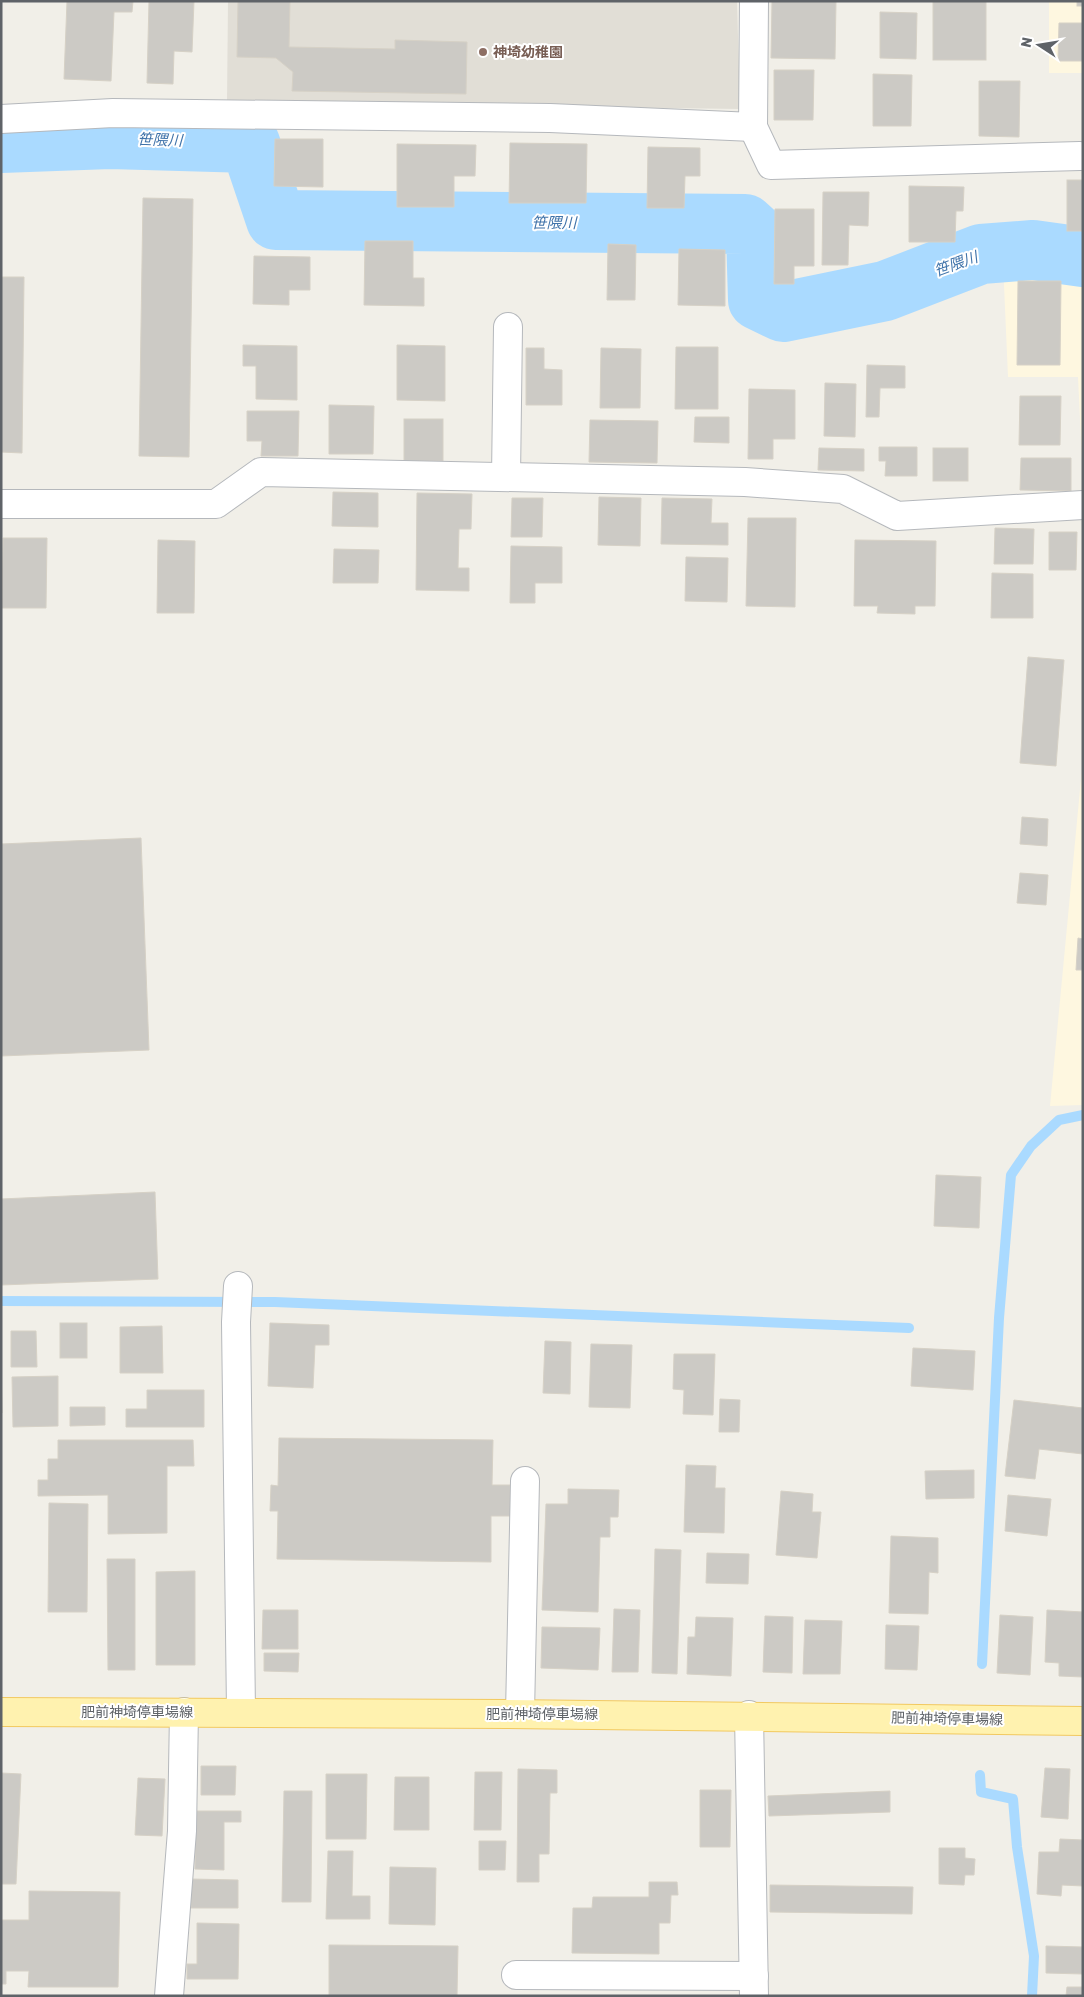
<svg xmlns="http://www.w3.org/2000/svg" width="1084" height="1997" viewBox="0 0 1084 1997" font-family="Rubik,'Noto Sans JP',sans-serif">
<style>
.commercial{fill:#fef7e0}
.education{fill:#e1ded6}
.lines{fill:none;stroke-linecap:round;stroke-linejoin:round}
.stream{stroke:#aadaff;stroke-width:10}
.river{stroke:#aadaff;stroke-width:60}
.building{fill:#cccac5;stroke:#d6d1c6}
.minor-casing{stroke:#b5b8bc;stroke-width:30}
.major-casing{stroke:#f2c960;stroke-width:30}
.minor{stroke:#fff;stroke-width:28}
.major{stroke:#fff2af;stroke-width:28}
.education-dot{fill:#8d6e63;stroke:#fff;stroke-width:2}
.labels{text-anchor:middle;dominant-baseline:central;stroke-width:4;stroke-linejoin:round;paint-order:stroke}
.education-label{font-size:14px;font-weight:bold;fill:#785e54;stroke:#fff;text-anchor:start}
.street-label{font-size:14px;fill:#5f6368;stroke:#fff}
.water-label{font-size:15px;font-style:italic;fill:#4174aa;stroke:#fff}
</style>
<rect width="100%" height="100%" fill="#f1efe8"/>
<g class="commercial">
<rect x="1049" y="1" width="34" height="72"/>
<polygon points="1003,262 1083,270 1083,482 1078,377 1008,377"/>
<polygon points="1083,758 1083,1105 1050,1106"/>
</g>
<polygon class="education" points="228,1 737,1 740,109 227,102"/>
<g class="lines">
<g class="stream">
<polyline points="1,1301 275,1302 909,1328"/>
<polyline points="982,1664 999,1318 1011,1175 1031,1146 1059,1120 1083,1115"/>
<polyline points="980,1775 981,1792 1013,1799 1017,1847 1034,1956 1032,1996"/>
</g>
<polyline class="river" points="1,143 110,139 250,143 276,220 745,224 756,234 758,300 783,312 885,291 981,254 1033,250 1083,257"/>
</g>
<g class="building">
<polygon points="67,1 133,1 132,12 114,12 111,81 64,79"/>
<polygon points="149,1 194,1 192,52 174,51 173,84 147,83"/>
<polygon points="238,1 290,1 289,47 395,49 395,40 467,42 466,94 292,91 293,72 276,58 237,57"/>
<polygon points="772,1 836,1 835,59 771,58"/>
<rect x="933" y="1" width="53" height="59"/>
<rect x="1077" y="1" width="6" height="5"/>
<polygon points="880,12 917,13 916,59 880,58"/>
<polygon points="1059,23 1083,23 1083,61 1058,61"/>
<polygon points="774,70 814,70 813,120 774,120"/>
<polygon points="873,74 912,75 911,126 873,126"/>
<polygon points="979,81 1020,81 1019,137 979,136"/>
<polygon points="275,139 323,139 323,187 274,186"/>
<polygon points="510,143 587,144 586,203 509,203"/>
<polygon points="397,144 476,145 475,176 454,176 454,207 397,207"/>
<polygon points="648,147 700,148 700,176 685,176 684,208 647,208"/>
<rect x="1067" y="180" width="16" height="51"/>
<polygon points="909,186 964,187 963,211 956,211 955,242 909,242"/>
<polygon points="823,192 869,192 868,226 849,225 848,265 822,265"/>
<polygon points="143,198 193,199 189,457 139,456"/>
<polygon points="775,209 814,209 814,266 794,266 794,284 774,284"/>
<polygon points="365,241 413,241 413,278 424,278 424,306 364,305"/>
<polygon points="608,244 636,245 635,300 607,300"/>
<polygon points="679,249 725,250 725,306 678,305"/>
<polygon points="254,256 310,257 310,290 289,290 289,305 253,304"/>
<polygon points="1,277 24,277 22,453 1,452"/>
<polygon points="1018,281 1061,281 1060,365 1017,365"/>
<polygon points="243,345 297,346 297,400 256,399 256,366 243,366"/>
<polygon points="397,345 445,346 445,401 397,400"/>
<polygon points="676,347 718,347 718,409 675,409"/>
<polygon points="526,348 544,348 544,369 562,370 562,405 526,405"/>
<polygon points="601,348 641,349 640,408 600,408"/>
<polygon points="867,365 905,366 905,388 880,388 879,417 866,417"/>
<polygon points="825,383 856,384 855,437 824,436"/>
<polygon points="749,389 795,390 795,439 773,439 773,459 748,459"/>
<polygon points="1020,396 1061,396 1060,445 1019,445"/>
<polygon points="329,405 374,406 373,454 329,454"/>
<polygon points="247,411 299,411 298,456 261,456 262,441 247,441"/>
<polygon points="695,417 729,417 729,443 694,442"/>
<rect x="404" y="419" width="39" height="42"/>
<polygon points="590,420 658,421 657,463 589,462"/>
<polygon points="879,447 917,447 917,476 885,476 886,461 879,461"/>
<polygon points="819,448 864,449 864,471 818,470"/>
<rect x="933" y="448" width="35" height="33"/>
<polygon points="1021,458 1071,458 1071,491 1020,490"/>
<polygon points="333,492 378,493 378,527 332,526"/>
<polygon points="417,493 472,494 471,529 459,529 458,568 469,568 469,591 416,590"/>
<polygon points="599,497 641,498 640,546 598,545"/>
<polygon points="512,498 543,498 542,537 511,537"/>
<polygon points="662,498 712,499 711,523 728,523 728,545 661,544"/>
<polygon points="748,518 796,518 795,607 746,606"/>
<polygon points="995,528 1034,529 1033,564 994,564"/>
<polygon points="1049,532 1077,532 1076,570 1049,570"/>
<polygon points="3,538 47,538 46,608 2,608"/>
<polygon points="158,540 195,541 194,613 157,613"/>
<polygon points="855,540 936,541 935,606 915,606 915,614 877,613 878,606 854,606"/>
<polygon points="511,546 562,547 562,583 535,583 535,603 510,603"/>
<polygon points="334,549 379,550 378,583 333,583"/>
<polygon points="686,557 728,558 727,602 685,601"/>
<polygon points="992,573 1033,574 1033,618 991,618"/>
<polygon points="1028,657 1064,660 1056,766 1020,763"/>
<polygon points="1022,817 1048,819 1047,846 1020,844"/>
<polygon points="141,838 149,1050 1,1056 1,844"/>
<polygon points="1020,873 1048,875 1046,905 1017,903"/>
<polygon points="1078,938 1083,939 1083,970 1076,970"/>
<polygon points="936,1175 981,1177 979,1228 934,1226"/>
<polygon points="155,1192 158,1279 1,1285 1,1199"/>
<rect x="60" y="1323" width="27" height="35"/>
<polygon points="270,1323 329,1325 329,1345 315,1345 313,1388 268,1386"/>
<polygon points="162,1326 163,1373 120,1373 120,1327"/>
<polygon points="11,1331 36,1331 37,1367 11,1367"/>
<polygon points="545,1341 571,1342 570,1394 543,1393"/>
<polygon points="591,1344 632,1345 630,1408 589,1407"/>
<polygon points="913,1348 975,1351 973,1390 911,1386"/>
<polygon points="674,1354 715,1354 713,1415 683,1414 684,1390 673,1389"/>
<polygon points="1,1364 2,1413 1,1413"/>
<polygon points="58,1376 58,1426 13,1427 12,1377"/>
<polygon points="147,1390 204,1390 204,1427 126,1427 126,1409 147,1409"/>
<polygon points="720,1399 740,1400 739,1432 719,1432"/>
<polygon points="1014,1400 1083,1408 1083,1454 1039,1449 1035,1479 1005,1476"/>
<polygon points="70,1407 105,1407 105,1425 70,1426"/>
<polygon points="279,1438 493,1440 492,1485 510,1485 510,1516 491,1516 491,1562 277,1559 278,1511 270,1511 271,1485 278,1486"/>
<polygon points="58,1440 193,1440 194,1466 167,1466 167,1533 108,1534 108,1495 38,1496 38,1480 48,1480 48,1459 58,1459"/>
<polygon points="686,1465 716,1466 715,1488 725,1488 724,1533 684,1532"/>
<polygon points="974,1470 974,1498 926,1499 925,1471"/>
<polygon points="568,1489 619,1490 618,1517 610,1517 610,1537 600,1537 598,1612 542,1610 546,1504 568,1504"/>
<polygon points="781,1491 813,1494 812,1512 821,1512 817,1558 776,1555"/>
<polygon points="1008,1495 1051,1499 1047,1536 1005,1531"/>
<polygon points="49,1503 88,1504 87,1612 48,1612"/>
<polygon points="891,1536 938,1538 938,1573 929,1572 928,1614 889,1613"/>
<polygon points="655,1549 681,1550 677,1674 652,1673"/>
<polygon points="707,1553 749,1554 748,1584 706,1583"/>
<polygon points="107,1559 135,1559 135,1670 108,1670"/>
<polygon points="195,1571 195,1665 156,1665 156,1572"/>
<polygon points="614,1609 640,1610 638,1672 612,1672"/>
<polygon points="263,1610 298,1610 298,1649 262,1649"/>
<polygon points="1047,1610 1083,1612 1083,1677 1059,1676 1059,1663 1045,1662"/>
<polygon points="1000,1615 1033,1617 1030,1675 997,1673"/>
<polygon points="765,1616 793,1617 792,1673 763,1672"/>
<polygon points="696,1617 733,1618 731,1676 687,1674 688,1637 695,1637"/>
<polygon points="805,1620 842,1621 840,1674 803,1674"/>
<polygon points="886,1625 919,1626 917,1670 885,1669"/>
<polygon points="542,1627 600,1628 598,1670 541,1668"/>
<polygon points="264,1653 299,1653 298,1672 264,1671"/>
<polygon points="201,1766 236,1766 235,1795 201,1795"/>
<polygon points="1045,1768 1070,1769 1068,1819 1041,1817"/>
<polygon points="518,1769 557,1770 557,1793 550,1793 549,1854 539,1854 539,1882 517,1882"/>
<polygon points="475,1772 502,1772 501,1830 474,1830"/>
<polygon points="1,1773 21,1774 16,1884 1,1884"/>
<polygon points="326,1774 367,1774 366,1839 326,1839"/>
<polygon points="395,1777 429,1777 429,1830 394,1830"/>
<polygon points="138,1778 165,1779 162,1836 135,1835"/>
<polygon points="700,1790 731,1790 730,1847 700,1847"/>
<polygon points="284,1791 312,1791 311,1902 282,1902"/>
<polygon points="890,1791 890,1812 769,1816 768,1796"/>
<polygon points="196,1811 241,1811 241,1822 224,1822 224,1870 195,1869"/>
<polygon points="1060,1839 1083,1840 1083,1886 1062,1885 1061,1896 1037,1894 1039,1852 1059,1852"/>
<polygon points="479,1841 506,1841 505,1870 479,1870"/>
<polygon points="939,1848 965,1848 965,1858 975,1859 974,1875 965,1875 964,1885 939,1884"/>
<polygon points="328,1851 353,1851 352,1896 370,1896 370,1919 326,1919"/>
<polygon points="390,1867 436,1868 435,1925 389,1924"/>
<polygon points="191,1879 238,1880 238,1908 191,1908"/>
<polygon points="649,1882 677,1882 678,1895 671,1895 670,1923 659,1923 659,1954 572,1953 573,1908 592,1908 593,1897 649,1897"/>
<polygon points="770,1885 913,1887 912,1914 770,1912"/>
<polygon points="29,1891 120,1892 118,1987 28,1987 29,1971 6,1971 6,1984 1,1984 1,1920 29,1920"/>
<polygon points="197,1923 239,1924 238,1979 187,1979 187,1964 197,1964"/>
<polygon points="329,1945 458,1946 457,1996 329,1996"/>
<polygon points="1046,1946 1083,1947 1083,1974 1046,1973"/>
<polygon points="1067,1987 1083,1987 1083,1996 1066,1996"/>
</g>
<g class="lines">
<g class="minor-casing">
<g id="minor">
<polyline points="1,119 113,113 550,118 753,127 754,1"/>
<polyline points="753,127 771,165 1080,156"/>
<polyline points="506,477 508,327"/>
<polyline points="1,504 216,504 261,472 745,482 843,489 897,516 1083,505"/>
<polyline points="238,1286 236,1322 241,1711"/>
<polyline points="520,1713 525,1481"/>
<polyline points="749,1715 754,1996"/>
<polyline points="516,1975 754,1976"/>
<polyline points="169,1996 182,1831 184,1712"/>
</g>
</g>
<g class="major-casing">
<path id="major" d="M1 1712C362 1712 722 1715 1083 1721"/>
</g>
<use href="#minor" class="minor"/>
<use href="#major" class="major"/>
</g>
<circle class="education-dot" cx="483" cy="52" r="5"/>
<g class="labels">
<g class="education-label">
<text x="493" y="52">神埼幼稚園</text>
</g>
<g class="street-label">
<text x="137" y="1712">肥前神埼停車場線</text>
<text x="542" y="1714">肥前神埼停車場線</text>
<text transform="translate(947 1719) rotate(1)">肥前神埼停車場線</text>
</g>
<g class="water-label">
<text transform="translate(160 140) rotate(2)">笹隈川</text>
<text x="554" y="223">笹隈川</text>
<text transform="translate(956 264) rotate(-20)">笹隈川</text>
</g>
</g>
<rect width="1084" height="1997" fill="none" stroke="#5f6368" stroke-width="5"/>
<g transform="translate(1039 45) rotate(282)" stroke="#ffffff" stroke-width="4" paint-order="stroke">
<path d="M0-4L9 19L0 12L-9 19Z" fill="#5f6368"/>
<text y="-8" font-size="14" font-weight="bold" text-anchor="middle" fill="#5f6368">N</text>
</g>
</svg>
